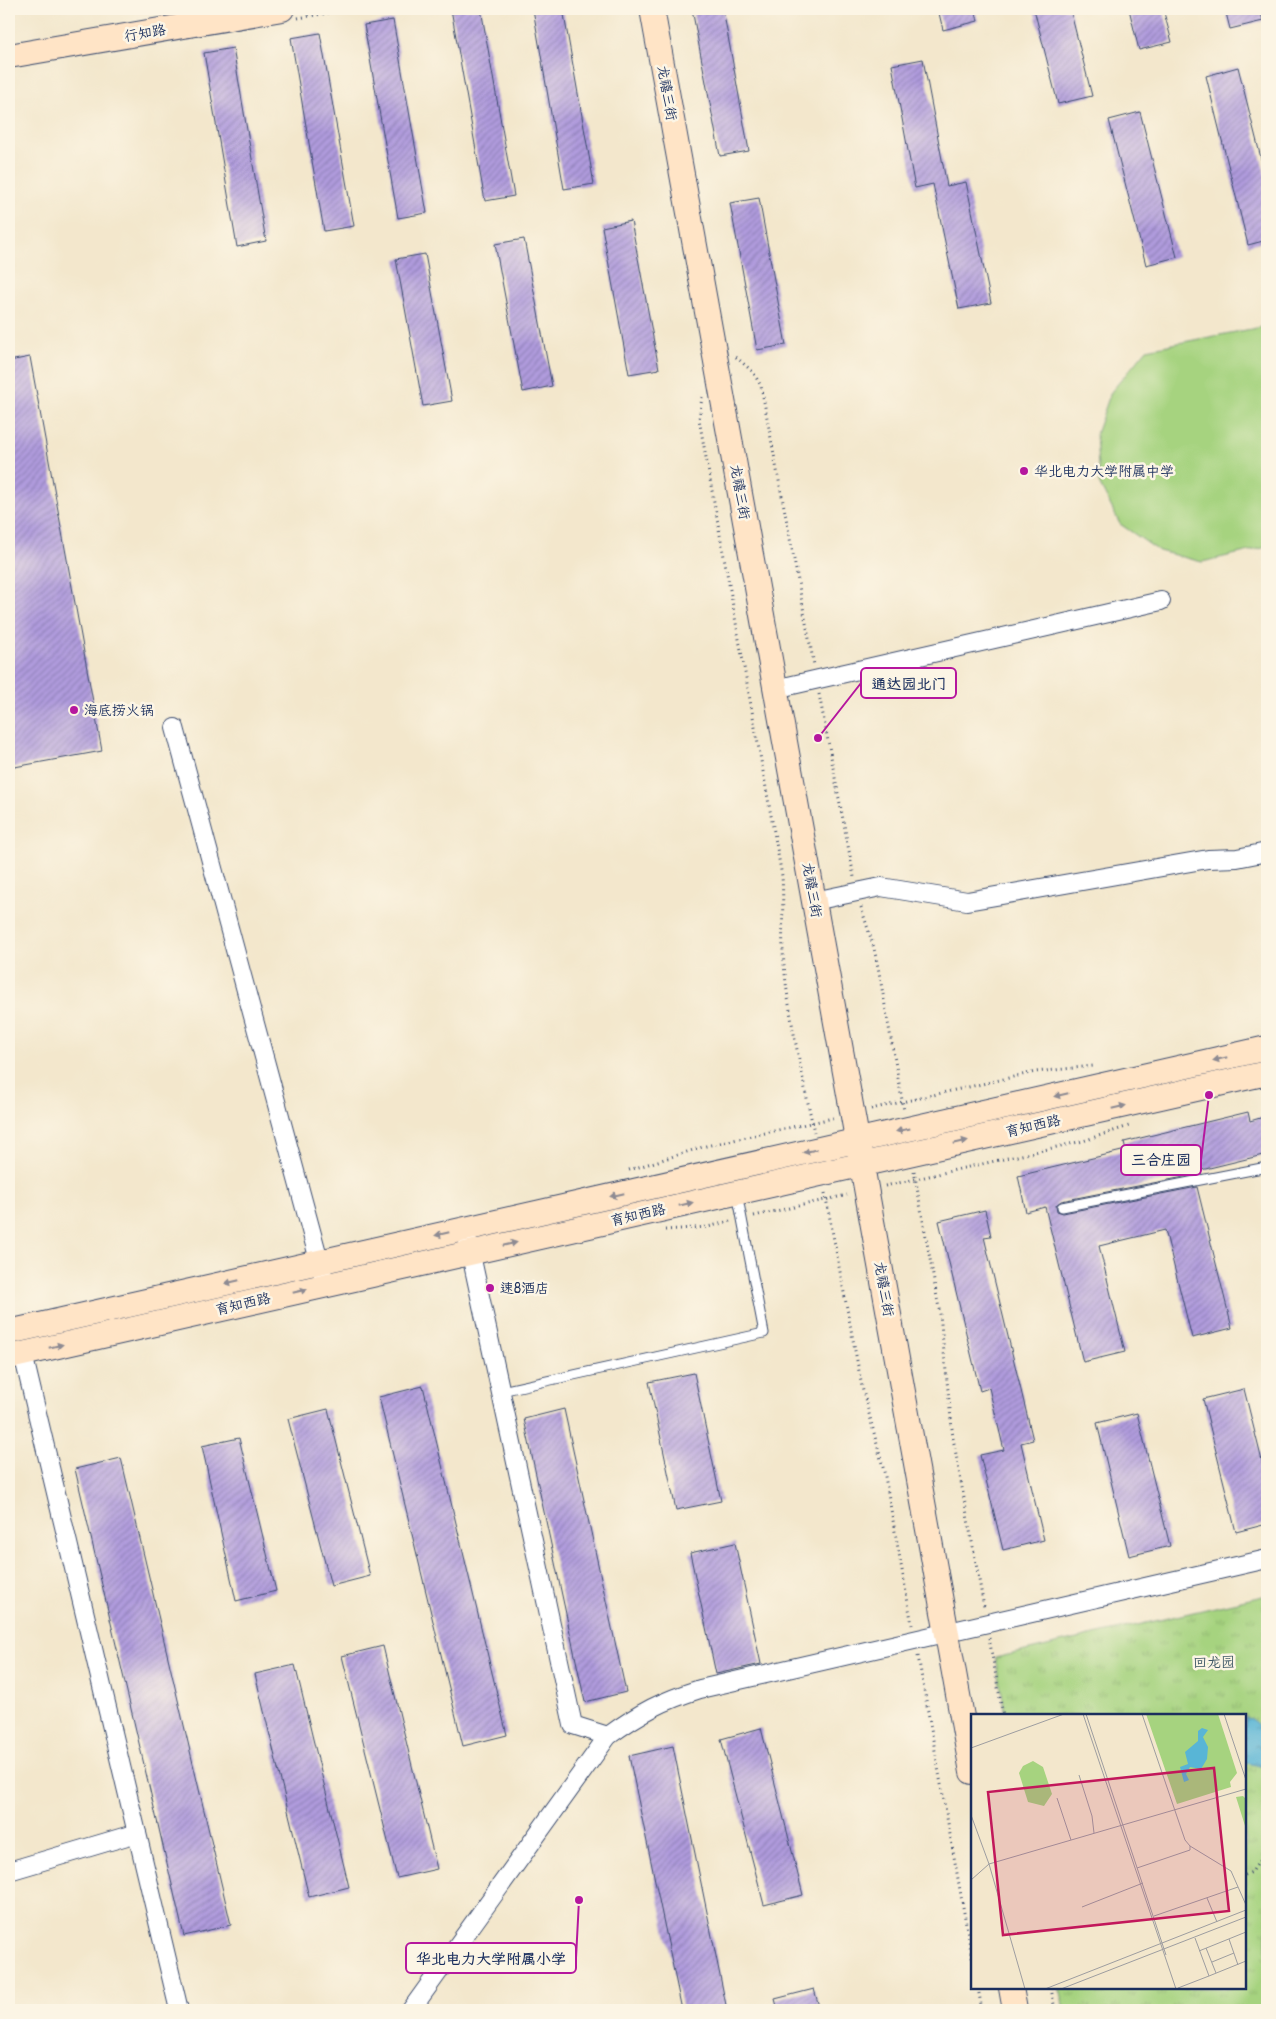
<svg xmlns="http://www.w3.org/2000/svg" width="1276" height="2019" viewBox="0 0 1276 2019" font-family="Pangolin,'LXGW WenKai TC',sans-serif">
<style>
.grass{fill:#a6d37f;stroke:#60816e}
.park{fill:url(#park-tufts);stroke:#60816e}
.water{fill:url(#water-ripples);stroke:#3a729a}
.building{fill:url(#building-hatch)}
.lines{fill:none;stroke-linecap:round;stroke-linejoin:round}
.lane-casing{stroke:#3b4b6e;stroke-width:11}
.street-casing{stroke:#3b4b6e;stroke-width:20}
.secondary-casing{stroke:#3b4b6e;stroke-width:26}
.path{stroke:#3b4b6e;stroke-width:3;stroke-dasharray:1 4;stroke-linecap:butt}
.lane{stroke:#fff;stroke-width:9}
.street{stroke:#fff;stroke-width:18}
.secondary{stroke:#ffe4c6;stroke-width:24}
.oneway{fill:#8d8a92}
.poi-dot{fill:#b5179e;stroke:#fcf5e5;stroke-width:2}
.labels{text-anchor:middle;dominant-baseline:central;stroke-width:5;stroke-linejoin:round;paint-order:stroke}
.street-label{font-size:14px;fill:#1b2f5e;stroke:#fcf5e5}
.poi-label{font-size:14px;fill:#1b2f5e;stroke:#fcf5e5;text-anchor:start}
.park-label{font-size:14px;fill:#3e5866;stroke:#fcf5e5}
.inset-road{fill:none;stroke:#9d9da0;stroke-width:1}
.view{fill:#c2185b;fill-opacity:0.15;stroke:#c2185b;stroke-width:2.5}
.inset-edge{fill:none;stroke:#1b2f5e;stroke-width:2.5}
.leader{fill:none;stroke:#b5179e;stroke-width:2}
.callout-dot{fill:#b5179e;stroke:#fcf5e5;stroke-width:2}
.callout{fill:#fcf5e5;stroke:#b5179e;stroke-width:2}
.callout-label{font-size:15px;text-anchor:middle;font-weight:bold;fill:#1b2f5e}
</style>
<defs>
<pattern id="park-tufts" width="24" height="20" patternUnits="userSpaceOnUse" patternTransform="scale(1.25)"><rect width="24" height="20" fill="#a6d37f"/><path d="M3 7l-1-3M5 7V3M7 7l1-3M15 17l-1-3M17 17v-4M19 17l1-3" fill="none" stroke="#8eb570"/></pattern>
<pattern id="water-ripples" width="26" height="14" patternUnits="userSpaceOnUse" patternTransform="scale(1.25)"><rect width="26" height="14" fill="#58b5d6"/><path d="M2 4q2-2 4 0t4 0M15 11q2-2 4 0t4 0" fill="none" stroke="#4894b1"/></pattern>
<pattern id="building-hatch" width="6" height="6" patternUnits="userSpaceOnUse" patternTransform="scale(1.25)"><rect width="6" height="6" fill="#b09bdd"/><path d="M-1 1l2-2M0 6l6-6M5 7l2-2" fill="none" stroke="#8e7fb6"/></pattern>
</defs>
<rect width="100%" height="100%" fill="#fcf5e5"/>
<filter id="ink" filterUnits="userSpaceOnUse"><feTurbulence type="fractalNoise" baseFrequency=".02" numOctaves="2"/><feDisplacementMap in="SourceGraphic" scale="10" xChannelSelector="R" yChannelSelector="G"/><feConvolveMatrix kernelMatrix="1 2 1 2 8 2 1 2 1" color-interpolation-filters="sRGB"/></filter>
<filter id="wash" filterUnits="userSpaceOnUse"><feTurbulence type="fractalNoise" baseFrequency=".0096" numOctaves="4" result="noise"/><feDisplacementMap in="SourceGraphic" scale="20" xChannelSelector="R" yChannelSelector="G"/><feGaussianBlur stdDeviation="1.12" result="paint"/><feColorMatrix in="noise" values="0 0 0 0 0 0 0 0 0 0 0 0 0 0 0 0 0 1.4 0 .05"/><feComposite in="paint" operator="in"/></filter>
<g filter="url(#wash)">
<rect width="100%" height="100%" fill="#f3e7cc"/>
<polygon class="grass" points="1267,326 1267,547 1202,562 1159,551 1120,524 1099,483 1096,434 1111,392 1147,349"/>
<polygon class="park" points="1267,1595 1267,2010 1064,2010 1059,1988 1245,1988 1245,1715 1006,1715 995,1658"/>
<polygon class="water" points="1245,1718 1252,1719 1267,1735 1267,1768 1248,1763 1245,1765"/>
<g id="blocks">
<g class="building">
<polygon points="451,9 481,9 514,196 485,201"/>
<polygon points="533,9 563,9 594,184 564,189"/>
<polygon points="692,9 723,9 749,151 720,156"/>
<polygon points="938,9 975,9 978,21 943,30"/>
<polygon points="1034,9 1070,9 1092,96 1058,104"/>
<polygon points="1129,9 1163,9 1172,42 1139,50"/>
<polygon points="1225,9 1260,9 1263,21 1230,29"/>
<polygon points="393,20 427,213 398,218 364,25"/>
<polygon points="320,33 354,226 324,231 291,38"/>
<polygon points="233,48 266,241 237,247 204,53"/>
<polygon points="923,59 947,186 966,182 991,303 959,309 933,184 915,188 892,65"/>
<polygon points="1238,67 1267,182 1267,240 1248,245 1206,76"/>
<polygon points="1140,112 1177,257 1146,265 1109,120"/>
<polygon points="759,198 786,345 757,350 730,203"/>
<polygon points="631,221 659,369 629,374 602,227"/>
<polygon points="524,239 552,386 523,392 495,244"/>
<polygon points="425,254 452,401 423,406 396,259"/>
<polygon points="30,357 102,751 9,768 9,361"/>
<polygon points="1248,1112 1250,1121 1267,1116 1267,1154 1193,1172 1194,1175 1061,1201 1056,1205 1057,1211 1063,1213 1197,1187 1232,1328 1192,1338 1165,1230 1099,1246 1125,1352 1083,1362 1045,1207 1026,1212 1018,1176 1126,1150 1124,1142"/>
<polygon points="985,1210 991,1236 984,1237 1033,1440 1021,1443 1044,1540 1003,1550 980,1455 1004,1450 989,1388 980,1391 939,1221"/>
<polygon points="694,1373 721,1501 676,1510 649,1382"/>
<polygon points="423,1386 507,1735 463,1746 379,1397"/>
<polygon points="1244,1389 1267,1481 1267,1524 1236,1532 1203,1399"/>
<polygon points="328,1409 370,1576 331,1586 288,1419"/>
<polygon points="564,1409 626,1692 585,1702 524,1419"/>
<polygon points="1137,1413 1170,1546 1129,1556 1097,1423"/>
<polygon points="239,1438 276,1591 236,1601 202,1446"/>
<polygon points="121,1458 231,1925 184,1936 75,1469"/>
<polygon points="735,1543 761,1664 716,1674 690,1553"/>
<polygon points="383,1646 437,1869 397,1878 342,1656"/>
<polygon points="295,1665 349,1887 309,1897 255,1674"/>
<polygon points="761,1728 803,1895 764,1905 721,1739"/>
<polygon points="673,1746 727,2010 682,2010 629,1756"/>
<polygon points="814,1989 820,2010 778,2010 775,1999"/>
</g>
</g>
</g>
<g filter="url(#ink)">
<use href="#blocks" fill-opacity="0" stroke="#3b4b6e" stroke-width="1"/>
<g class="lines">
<g class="lane-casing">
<g id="lane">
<polyline points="1062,1207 1267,1167"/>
<polyline points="501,1391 764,1333 737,1193"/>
</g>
</g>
<g class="street-casing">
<g id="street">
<polyline points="775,689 1161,601"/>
<polyline points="175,728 326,1286"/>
<polyline points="814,901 881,887 967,901 1208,859 1237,858 1267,852"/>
<polyline points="468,1241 573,1725 608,1736"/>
<polyline points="23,1354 179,2010"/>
<polyline points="9,1871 137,1833"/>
<path d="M411 2010 608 1736C641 1712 662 1701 700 1689L1267 1559"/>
</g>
</g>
<g class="secondary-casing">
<g id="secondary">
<polyline points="652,9 972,1772"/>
<polyline points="9,56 282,9"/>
<polyline points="9,1332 1267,1048"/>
<polyline points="9,1357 1267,1073"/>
<polyline points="1011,1988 1015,2010"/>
</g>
</g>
<g class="path">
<polyline points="298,18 351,9"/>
<polyline points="736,357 753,372 761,386 814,665"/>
<path d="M702 397 699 419 782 876C784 905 781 935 784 964 789 1020 803 1077 814 1132"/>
<polyline points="819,694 854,877"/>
<polyline points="861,907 874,948 879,972 904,1111"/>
<polyline points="871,1109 1035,1072 1093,1066"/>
<polyline points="629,1170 706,1146 833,1118"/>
<polyline points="914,1171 940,1314 953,1438 984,1607"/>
<polyline points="885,1186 1083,1141 1129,1126"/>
<polyline points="825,1193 862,1387 884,1471 912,1625"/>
<polyline points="754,1216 847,1195"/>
<polyline points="665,1230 708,1227 730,1221"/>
<polyline points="989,1638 1003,1715"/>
<polyline points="918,1656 972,1957"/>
<polyline points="1245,1875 1252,1872 1267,1849"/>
<polyline points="978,1988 982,2010"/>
<polyline points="1051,1988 1055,2010"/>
</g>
<use href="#lane" class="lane"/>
<use href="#street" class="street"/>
<use href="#secondary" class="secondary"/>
</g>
<defs><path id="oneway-solid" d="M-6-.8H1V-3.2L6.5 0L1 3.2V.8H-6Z" transform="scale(1.25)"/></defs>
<g class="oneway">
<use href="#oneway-solid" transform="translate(1220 1059) rotate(167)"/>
<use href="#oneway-solid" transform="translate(1061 1095) rotate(167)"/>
<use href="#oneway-solid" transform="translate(1119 1107) rotate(-13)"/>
<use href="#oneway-solid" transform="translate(903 1130) rotate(168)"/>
<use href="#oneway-solid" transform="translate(961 1142) rotate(-13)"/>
<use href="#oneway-solid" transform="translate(810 1151) rotate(167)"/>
<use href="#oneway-solid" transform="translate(617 1195) rotate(167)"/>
<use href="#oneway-solid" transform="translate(686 1204) rotate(-13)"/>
<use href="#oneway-solid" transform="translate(442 1234) rotate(167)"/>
<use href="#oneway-solid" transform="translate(510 1244) rotate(-13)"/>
<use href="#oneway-solid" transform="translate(232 1282) rotate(167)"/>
<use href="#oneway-solid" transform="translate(300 1291) rotate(-13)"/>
<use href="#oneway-solid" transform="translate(56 1346) rotate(-13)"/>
</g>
</g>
<g class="poi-dot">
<circle cx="1024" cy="471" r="5"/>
<circle cx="74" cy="710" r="5"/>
<circle cx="490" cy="1288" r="5"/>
</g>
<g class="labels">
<g class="street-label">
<text transform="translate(145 33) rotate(-10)">行知路</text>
<text transform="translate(667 93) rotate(80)">龙禧三街</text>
<text transform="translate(740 492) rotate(80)">龙禧三街</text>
<text transform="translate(812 890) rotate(80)">龙禧三街</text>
<text transform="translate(1033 1126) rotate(-13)">育知西路</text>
<text transform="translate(638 1215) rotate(-13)">育知西路</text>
<text transform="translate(884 1289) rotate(80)">龙禧三街</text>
<text transform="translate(243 1304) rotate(-13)">育知西路</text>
</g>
<g class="poi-label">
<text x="1034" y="471">华北电力大学附属中学</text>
<text x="84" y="710">海底捞火锅</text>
<text x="500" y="1288">速8酒店</text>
</g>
<g class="park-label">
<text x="1214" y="1662">回龙园</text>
</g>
</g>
<g transform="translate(971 1714)">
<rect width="275" height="275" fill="#f3e7cc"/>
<path d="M62 47 72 53 81 80 73 92 57 88 48 59 52 52Z" fill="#a6d37f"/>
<path d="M175 0H247L266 59 259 68 260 73 206 90ZM272 82 275 85V115L265 83Z" fill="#a6d37f"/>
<path d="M231 14 237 16 232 23 237 33 236 45 230 55 219 53 215 60 218 66 213 68 209 53 217 50 214 38 227 27V17Z" fill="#58b5d6"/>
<path class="inset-road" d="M112 0 205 275M115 0 195 241M171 0 214 126 219 132 260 157 275 191M253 0 275 66M0 34 93 0M108 61 121 102 123 119M86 84 100 126M0 101 18 150 54 275M166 154 219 136V132M0 166 18 150 275 75M236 184 246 208M111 193 172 169M183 202 267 173M224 224 238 262 275 247M258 225 267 251M235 234 245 259M228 237 275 218M241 248 263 239M207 274 238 262M74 275 275 196M90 275 275 203"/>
<path class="view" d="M243 54 258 197 32 221 17 78Z"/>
<rect width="275" height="275" class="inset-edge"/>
</g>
<path class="leader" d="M818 738L861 683M1209 1095L1201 1160M579 1900L576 1958"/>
<g class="callout-dot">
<circle cx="818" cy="738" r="5"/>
<circle cx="1209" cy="1095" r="5"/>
<circle cx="579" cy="1900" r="5"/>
</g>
<g class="callout">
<rect x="861" y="668" width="95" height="30" rx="5"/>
<rect x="1121" y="1145" width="80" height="30" rx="5"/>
<rect x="406" y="1943" width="170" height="30" rx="5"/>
</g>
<g class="callout-label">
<text x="909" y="689">通达园北门</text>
<text x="1161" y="1165">三合庄园</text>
<text x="491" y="1964">华北电力大学附属小学</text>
</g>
<rect width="1276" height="2019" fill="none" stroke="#fcf5e5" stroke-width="30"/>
</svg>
